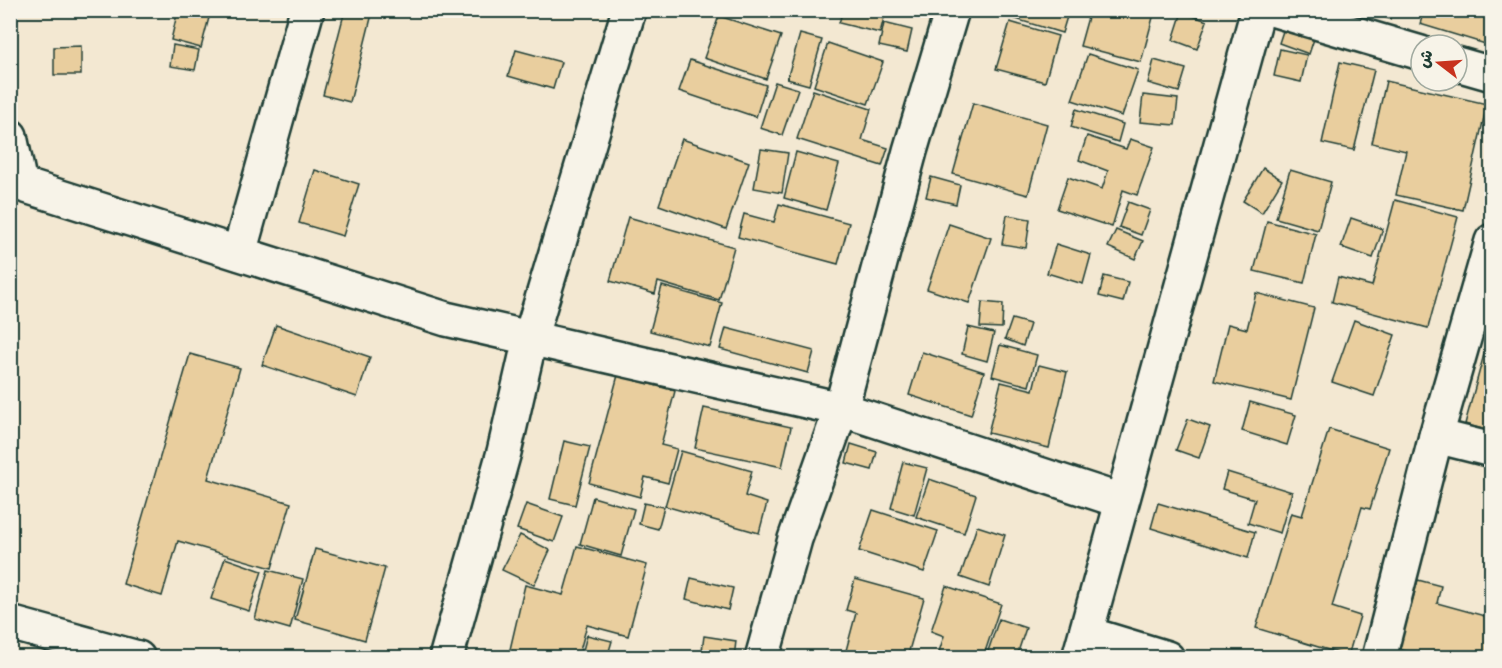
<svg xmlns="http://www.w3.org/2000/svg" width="1502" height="668" viewBox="0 0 1502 668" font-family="'Balsamiq Sans','Playpen Sans Arabic',sans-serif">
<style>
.building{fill:#e9ce9e;stroke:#1f3d34;stroke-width:1.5}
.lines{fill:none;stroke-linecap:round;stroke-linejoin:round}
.minor-casing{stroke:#1f3d34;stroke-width:38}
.minor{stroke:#f7f3e8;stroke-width:33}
</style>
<rect width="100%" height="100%" fill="#f3e8d2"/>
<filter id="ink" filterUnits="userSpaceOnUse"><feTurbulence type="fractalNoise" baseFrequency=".0167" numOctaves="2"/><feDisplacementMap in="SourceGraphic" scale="12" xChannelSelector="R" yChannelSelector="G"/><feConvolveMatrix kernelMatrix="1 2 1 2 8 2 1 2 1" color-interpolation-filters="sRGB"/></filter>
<g filter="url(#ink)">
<g class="building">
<polygon points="178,10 211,10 201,48 171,40"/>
<polygon points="345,10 373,10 350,102 323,95"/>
<polygon points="843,10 886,10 880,33 839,23"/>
<polygon points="986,10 1069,10 1062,33"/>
<polygon points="1090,10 1155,10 1141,62 1080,46"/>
<polygon points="1363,10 1393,10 1390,19"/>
<polygon points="1424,10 1492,10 1492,46 1420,24"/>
<polygon points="1182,12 1207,21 1197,49 1173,40"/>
<polygon points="719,16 781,36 766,79 704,58"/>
<polygon points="1010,22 1058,36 1045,82 996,69"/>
<polygon points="884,23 912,30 907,52 879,46"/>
<polygon points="1284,28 1314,39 1309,54 1279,43"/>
<polygon points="800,34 822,40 809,85 787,79"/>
<polygon points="828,43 883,62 868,104 814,86"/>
<polygon points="173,45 199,50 195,70 170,66"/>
<polygon points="81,46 81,75 54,75 54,47"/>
<polygon points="1280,49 1307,55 1301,82 1274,76"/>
<polygon points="516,50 561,62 553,89 508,76"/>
<polygon points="1088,54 1138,70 1122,116 1072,100"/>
<polygon points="690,60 766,85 756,117 679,91"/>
<polygon points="1154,60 1186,69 1179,92 1148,83"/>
<polygon points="1340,62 1374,70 1354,150 1322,143"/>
<polygon points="1386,81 1487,104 1463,210 1396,195 1406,151 1372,143"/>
<polygon points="775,82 798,89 782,135 760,128"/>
<polygon points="813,90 871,109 862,140 888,148 882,166 797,139"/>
<polygon points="1143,95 1178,99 1175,125 1140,122"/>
<polygon points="973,103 1047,124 1028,195 953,174"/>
<polygon points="1076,109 1123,124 1118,142 1071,127"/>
<polygon points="1087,136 1126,149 1130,139 1154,147 1137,195 1123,190 1112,227 1057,209 1068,177 1102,189 1108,171 1079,160"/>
<polygon points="682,139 749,162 726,229 659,205"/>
<polygon points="761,149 788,153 782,193 754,188"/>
<polygon points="796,152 839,164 826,210 784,198"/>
<polygon points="1263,168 1282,180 1262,213 1243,201"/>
<polygon points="315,170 359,184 343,236 299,223"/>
<polygon points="1290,170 1331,182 1318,230 1276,218"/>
<polygon points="931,177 960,185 956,204 926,197"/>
<polygon points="1395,200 1458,217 1428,328 1332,302 1338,277 1372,286"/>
<polygon points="1128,202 1150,210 1141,235 1119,227"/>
<polygon points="779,204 849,223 838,264 738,237 744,214 774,222"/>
<polygon points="1007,215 1030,219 1026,248 1002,244"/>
<polygon points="628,217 734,247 719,300 658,282 655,294 610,281"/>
<polygon points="1351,218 1383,229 1373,258 1341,247"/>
<polygon points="1267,221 1316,234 1304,283 1254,271"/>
<polygon points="949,224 991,238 969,303 927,289"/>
<polygon points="1116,230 1143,241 1135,259 1108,247"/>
<polygon points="1056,244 1091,255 1083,284 1047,273"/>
<polygon points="1104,276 1128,282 1123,302 1099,296"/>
<polygon points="662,286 722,303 710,347 650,331"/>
<polygon points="1256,293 1314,308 1291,400 1214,381 1228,324 1247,329"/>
<polygon points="982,302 1003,304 1002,328 980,327"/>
<polygon points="1012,319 1030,324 1023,346 1005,339"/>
<polygon points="1354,320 1395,335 1374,396 1332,382"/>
<polygon points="276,325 370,357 357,397 262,365"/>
<polygon points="968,327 994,333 987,361 962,354"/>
<polygon points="726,328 814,351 808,373 720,349"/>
<polygon points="1489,336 1492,337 1492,432 1465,424"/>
<polygon points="1000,345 1037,355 1029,386 992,376"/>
<polygon points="922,352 984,372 971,415 909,395"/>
<polygon points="190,354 240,368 208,479 291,503 272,568 178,541 162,596 123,584"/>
<polygon points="1039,365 1067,372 1049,448 988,433 1001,382 1033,390"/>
<polygon points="618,375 675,391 661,445 677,449 668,483 645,477 640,497 589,483"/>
<polygon points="1250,402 1296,415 1287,445 1242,431"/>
<polygon points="704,408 791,427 782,467 695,448"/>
<polygon points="1188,419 1210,427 1199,458 1176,450"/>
<polygon points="1329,429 1389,448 1370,509 1362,507 1332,607 1360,616 1348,656 1256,628 1291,513 1302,516"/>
<polygon points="564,441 590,447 575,505 550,499"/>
<polygon points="851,444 877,452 872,470 846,463"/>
<polygon points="681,451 752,471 745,496 767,503 759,533 665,506"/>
<polygon points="903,462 927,468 914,515 891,508"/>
<polygon points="1227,472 1292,492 1280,533 1248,523 1255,499 1222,489"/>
<polygon points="929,479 976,495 964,533 916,517"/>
<polygon points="593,497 634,509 621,556 580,544"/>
<polygon points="644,503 664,507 658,529 639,524"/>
<polygon points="1158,503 1255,532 1248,558 1151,528"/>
<polygon points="526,504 563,517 554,542 517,529"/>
<polygon points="873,510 938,531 924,572 859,551"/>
<polygon points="977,526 1005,535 989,587 960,577"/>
<polygon points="520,535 550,550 534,585 502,570"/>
<polygon points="577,546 647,565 628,636 587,625 578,658 556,653 555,658 508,658 525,585 563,595"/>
<polygon points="315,549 385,568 365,640 295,620"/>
<polygon points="225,558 262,571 249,611 211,599"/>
<polygon points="268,570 303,579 290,629 255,619"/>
<polygon points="691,578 733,588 728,610 686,599"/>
<polygon points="855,579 924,598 907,658 844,658 856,613 846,610"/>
<polygon points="1418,580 1441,586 1437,603 1492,618 1492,658 1429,658 1399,649"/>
<polygon points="946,586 1001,604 983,658 937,658 944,636 931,631"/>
<polygon points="999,619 1026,628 1016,658 997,658 987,654"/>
<polygon points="587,635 612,641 607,658 581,658"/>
<polygon points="704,636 736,641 734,658 701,658"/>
</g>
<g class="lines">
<g class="minor-casing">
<g id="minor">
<polyline points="1275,10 1421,53"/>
<polyline points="1457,64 1492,74"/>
<polyline points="10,136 20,184"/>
<polyline points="10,181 446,319 841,409 1121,501"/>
<polyline points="239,253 307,10"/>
<polyline points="1436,436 1492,450"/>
<polyline points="10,623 138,658"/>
<polyline points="1088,634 1167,658"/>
<polyline points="446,658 504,452 530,339 629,10"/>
<polyline points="762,658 795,539 841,409 910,151 952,10"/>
<polyline points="1079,658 1258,10"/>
<polyline points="1379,658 1436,436 1492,241"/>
</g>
</g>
<use href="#minor" class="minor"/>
</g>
</g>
<rect width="1502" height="668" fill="none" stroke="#f7f3e8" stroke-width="36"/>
<rect x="18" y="18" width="1466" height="632" fill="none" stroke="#1f3d34" stroke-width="2" filter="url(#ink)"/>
<g transform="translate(1439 63) rotate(287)"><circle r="28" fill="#f7f3e8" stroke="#a1aaa0" stroke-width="1.5"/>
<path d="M0-4.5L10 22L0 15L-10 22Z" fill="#c8321e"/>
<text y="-9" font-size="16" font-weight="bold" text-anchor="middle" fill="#1f3d34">ش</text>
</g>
</svg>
